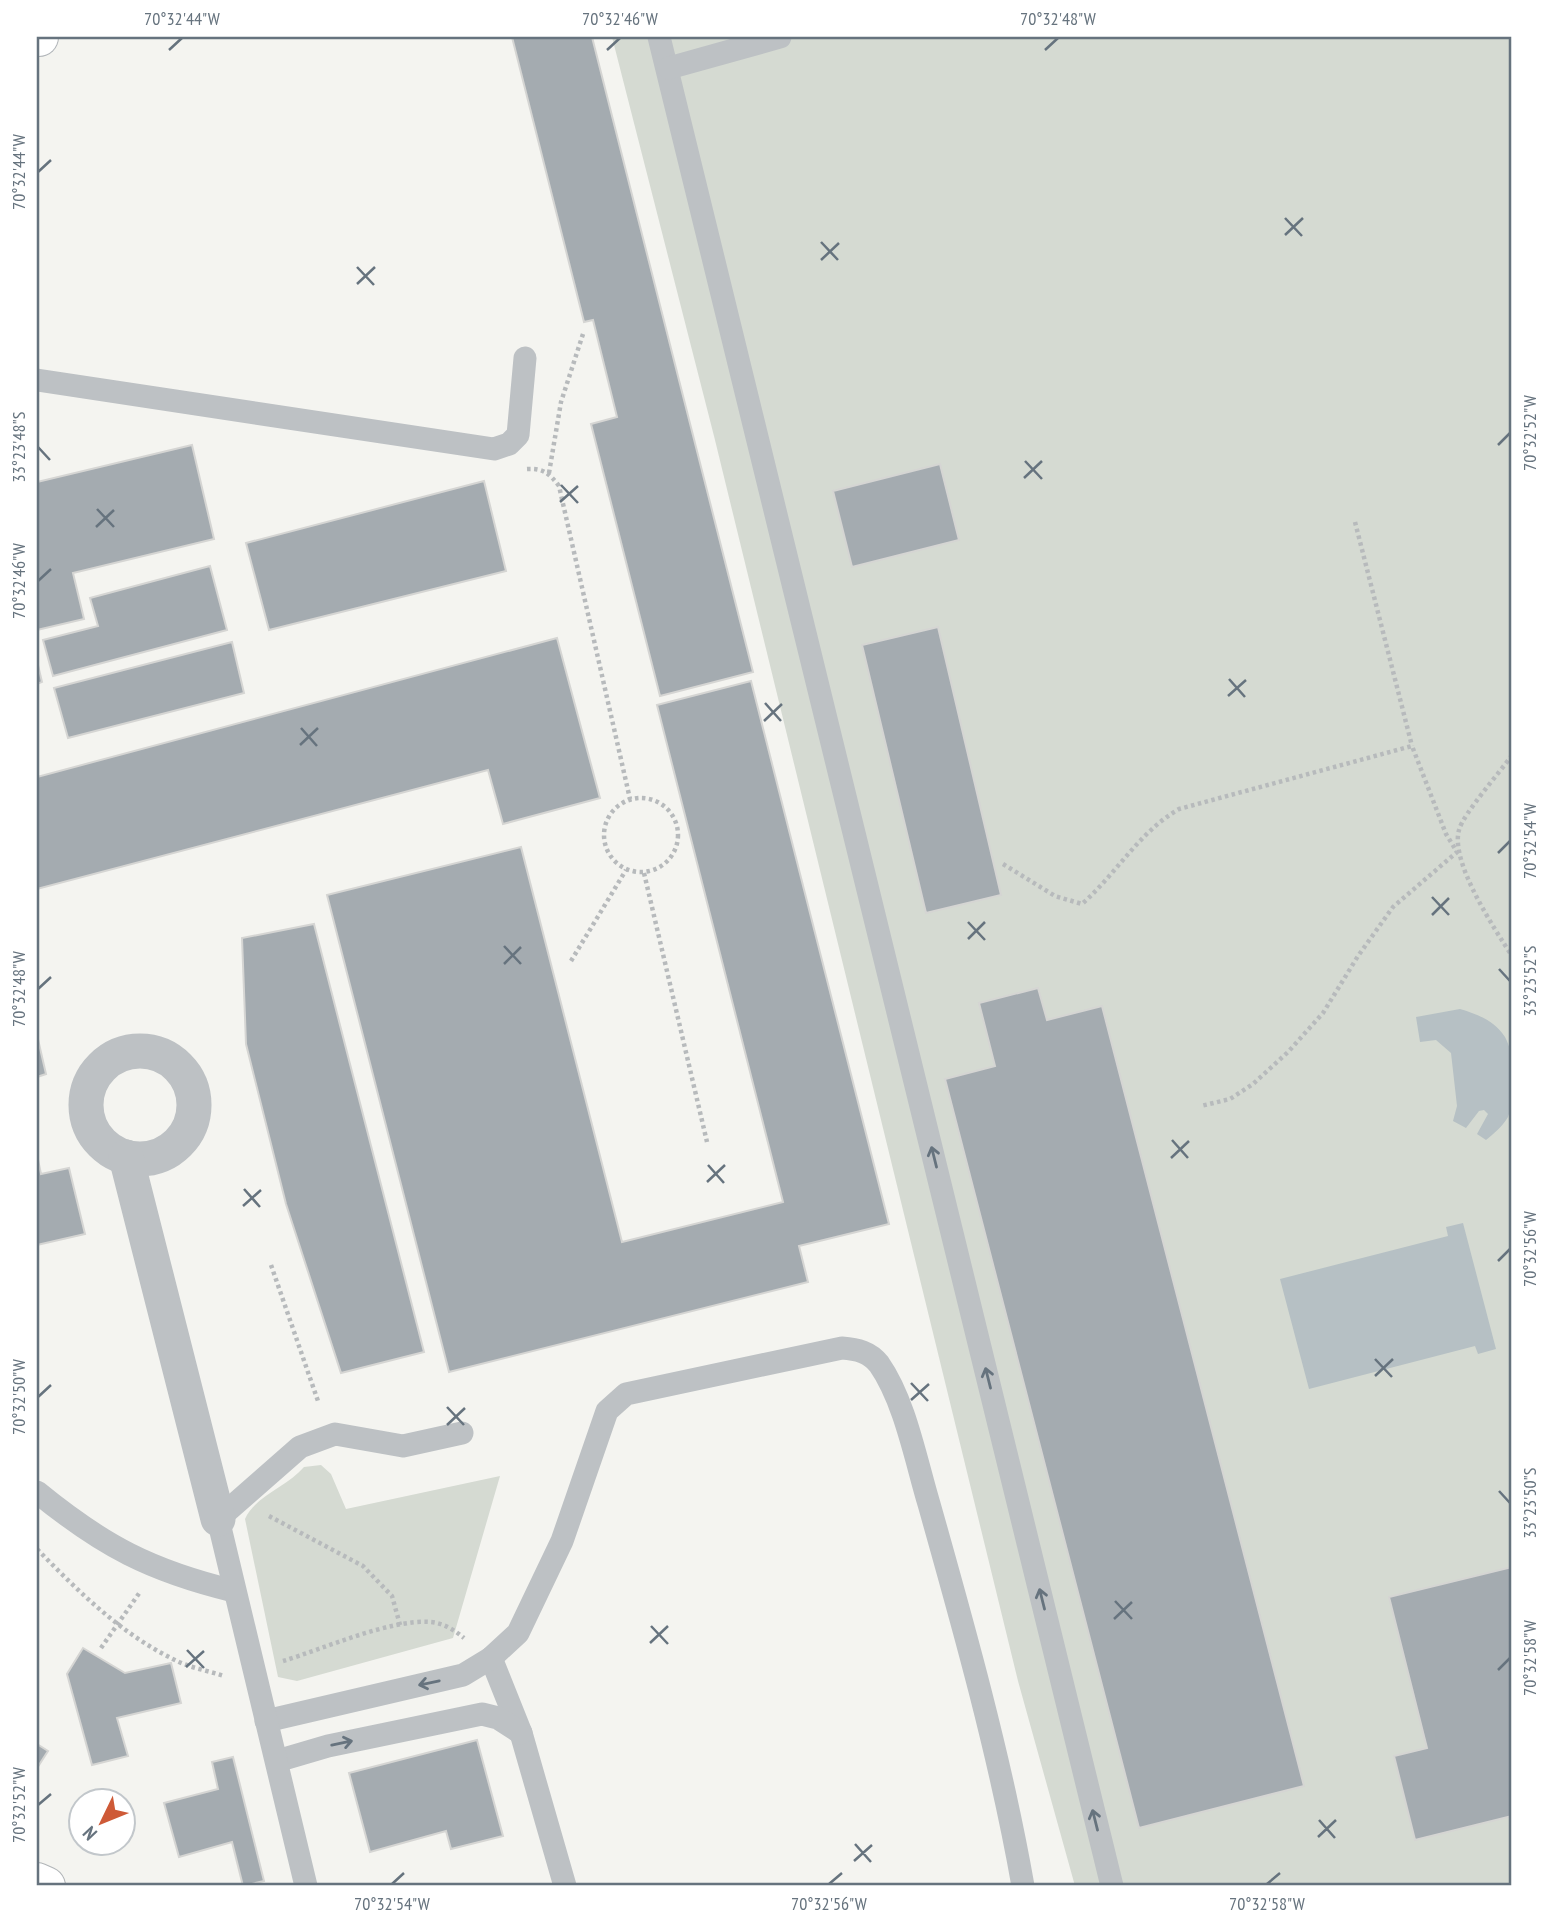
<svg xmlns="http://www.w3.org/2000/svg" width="1549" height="1923" viewBox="0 0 1549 1923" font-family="'PT Sans Narrow',sans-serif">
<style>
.green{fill:#d5dad2}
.water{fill:#b6c0c4}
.building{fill:#a4abb0;stroke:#d5d5d3;stroke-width:2}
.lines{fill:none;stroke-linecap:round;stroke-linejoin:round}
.secondary-casing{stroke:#b2b6ba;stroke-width:40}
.primary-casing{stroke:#b1b5b8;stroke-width:40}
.path{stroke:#b7babc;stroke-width:4.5;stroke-dasharray:3.5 3.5;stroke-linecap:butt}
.service{stroke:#bdc1c4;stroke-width:23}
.pedestrian{stroke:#bdc1c4;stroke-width:35}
.secondary{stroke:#fff;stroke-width:38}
.primary{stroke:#fff;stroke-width:38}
.oneway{stroke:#66737e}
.ticks{fill:none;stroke:#66737e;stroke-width:2.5}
.neatline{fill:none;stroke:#66737e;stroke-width:2.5}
.ticks-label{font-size:18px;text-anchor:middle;fill:#66737e}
</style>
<rect width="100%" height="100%" fill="#f4f4f0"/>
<g class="green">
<polygon points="612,37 1512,37 1512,1886 1075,1886 1018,1681 714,436"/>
<path d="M321 1465 331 1474 346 1509 500 1476 453 1638 297 1681 278 1677 245 1519C255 1496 287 1487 304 1467Z"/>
</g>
<g class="water">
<path d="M1460 1009C1477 1014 1495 1021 1505 1037 1516 1057 1516 1097 1508 1117 1503 1126 1493 1134 1486 1140L1477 1134 1488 1114 1484 1110 1479 1111 1466 1128 1453 1121 1457 1106 1451 1053 1436 1040 1420 1042 1416 1017Z"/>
<polygon points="1463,1223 1496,1349 1478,1354 1475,1346 1309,1389 1280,1279 1448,1236 1446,1227"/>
</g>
<g class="building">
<polygon points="512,37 592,37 753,672 660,696 591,424 617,417 593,320 584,322"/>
<polygon points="192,445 214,539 73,573 84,619 37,630 37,482"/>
<polygon points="940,464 959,540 852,567 833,491"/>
<polygon points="484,481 506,571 269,630 246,543"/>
<polygon points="210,566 227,630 53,676 43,640 98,626 90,598"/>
<polygon points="938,627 1001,895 926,913 862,645"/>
<polygon points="557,638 600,798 503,824 488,770 37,889 37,777"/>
<polygon points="232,642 244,693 68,738 54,688"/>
<polygon points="37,661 42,682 37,684"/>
<polygon points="751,681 889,1224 799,1246 808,1282 449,1372 327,895 521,847 622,1242 783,1202 657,705"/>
<polygon points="314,924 424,1352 341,1373 286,1204 246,1044 242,938"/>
<polygon points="1038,988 1047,1020 1102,1006 1304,1786 1139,1828 945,1079 995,1066 979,1003"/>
<polygon points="37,1035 46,1074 37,1077"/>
<polygon points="37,1155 41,1174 69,1168 85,1234 37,1245"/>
<polygon points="1512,1567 1512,1816 1415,1840 1394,1756 1427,1748 1389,1597"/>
<polygon points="83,1648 125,1673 171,1663 181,1703 117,1718 128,1756 92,1765 67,1674"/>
<polygon points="477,1740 503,1836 451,1849 446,1831 370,1852 349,1773"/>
<polygon points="37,1744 48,1751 37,1768"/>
<polygon points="233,1757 264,1881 243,1886 232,1842 179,1857 164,1803 218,1789 212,1762"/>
</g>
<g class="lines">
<g class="secondary-casing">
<polyline id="secondary" points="37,37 39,37"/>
</g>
<g class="primary-casing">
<polyline id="primary" points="37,1882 46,1886"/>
</g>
<g class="path">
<path d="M527 469C543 468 549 473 559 486L630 799"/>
<polyline points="549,473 561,402 583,334"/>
<polyline points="1355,522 1412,746"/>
<path d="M1512 755C1501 771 1463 814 1459 830 1450 862 1494 928 1512 956"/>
<circle cx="641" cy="835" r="37"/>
<path d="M1003 864 1055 896 1082 904C1118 872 1138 833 1179 809L1412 746 1446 834 1457 852 1393 907 1358 956 1323 1013 1288 1052 1253 1084 1230 1099 1201 1106"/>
<polyline points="644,873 707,1142"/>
<polyline points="571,961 626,870"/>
<polyline points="271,1265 319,1404"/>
<polyline points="269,1516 363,1566 392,1596 400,1625"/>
<path d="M37 1549C79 1592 122 1635 177 1661 191 1668 209 1671 224 1676"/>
<polyline points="101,1648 140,1592"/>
<path d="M283 1661C323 1649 390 1619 430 1622 444 1623 454 1630 464 1638"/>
</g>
<g class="service">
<polyline points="659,37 1112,1886"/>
<polyline points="669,68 780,37"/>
<polyline points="37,380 494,449 509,444 518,435 525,358"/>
<path d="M37 1492C103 1546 151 1571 234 1591"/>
<polyline points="491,1658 521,1733 565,1886"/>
<path d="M266 1721 463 1675 491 1658 518 1633 562 1541 607 1411 626 1394 842 1348C857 1349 870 1352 879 1364 905 1401 916 1461 929 1504 964 1628 1001 1760 1023 1886"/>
<polyline points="277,1761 328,1746 482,1714 498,1718 521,1733"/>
<polyline points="306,1886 218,1519 300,1447 335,1434 403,1446 462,1433"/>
</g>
<g class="pedestrian">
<circle cx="140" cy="1105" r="54"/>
<polyline points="126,1157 218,1519"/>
</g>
<use href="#secondary" class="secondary"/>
<use href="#primary" class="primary"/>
</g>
<defs><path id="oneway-shaft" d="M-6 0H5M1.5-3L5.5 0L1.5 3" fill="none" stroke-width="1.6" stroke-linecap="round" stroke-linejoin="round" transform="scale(1.75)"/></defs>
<g class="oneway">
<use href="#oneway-shaft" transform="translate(934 1157) rotate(-104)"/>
<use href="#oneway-shaft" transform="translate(988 1378) rotate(-104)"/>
<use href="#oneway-shaft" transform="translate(1042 1599) rotate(-104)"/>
<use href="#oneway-shaft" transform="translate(429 1683) rotate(168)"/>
<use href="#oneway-shaft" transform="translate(342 1743) rotate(-12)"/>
<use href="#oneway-shaft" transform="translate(1095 1820) rotate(-104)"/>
</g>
<path class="ticks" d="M169 50 182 38M607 50 620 38M1045 50 1058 38M38 172 51 160M1285 218 1302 236M1285 235 1303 218M821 242 838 260M821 260 839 243M357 267 374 285M357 284 375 267M1498 445 1510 433M38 447 50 460M1025 461 1042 479M1024 478 1042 461M561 485 578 503M560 502 578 486M97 509 114 527M96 527 114 510M38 581 51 569M1229 679 1245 697M1228 696 1246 680M765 703 781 721M764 721 782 704M301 728 317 746M300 745 318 728M1498 853 1510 841M1432 897 1449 915M1432 915 1449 898M968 922 985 940M968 939 985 922M504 946 521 964M504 964 521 947M1499 969 1510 981M38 989 51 977M1172 1140 1188 1158M1171 1158 1189 1141M708 1165 724 1183M707 1182 725 1165M244 1189 260 1207M243 1206 261 1190M1498 1261 1510 1249M1375 1359 1392 1377M1375 1376 1393 1359M911 1383 928 1401M38 1397 51 1385M911 1400 929 1384M447 1407 464 1425M447 1425 465 1408M1499 1491 1510 1503M1115 1601 1132 1619M1114 1619 1132 1602M651 1626 668 1644M650 1643 668 1626M187 1650 204 1668M186 1667 204 1651M1498 1670 1510 1658M38 1805 51 1794M1319 1820 1335 1838M1318 1837 1336 1820M855 1844 871 1862M854 1861 872 1845M392 1884 404 1873M829 1884 842 1873M1267 1884 1280 1873"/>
<rect width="1549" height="1923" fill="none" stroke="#ffffff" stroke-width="77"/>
<g transform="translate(102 1822) rotate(227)"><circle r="33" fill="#ffffff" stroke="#c2c7cb" stroke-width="2"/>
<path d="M0-5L12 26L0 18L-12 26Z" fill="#ce5a37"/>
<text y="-10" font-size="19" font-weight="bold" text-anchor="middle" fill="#66737e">N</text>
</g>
<rect x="38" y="38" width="1472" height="1846" class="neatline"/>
<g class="ticks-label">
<text x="182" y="25">70°32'44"W</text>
<text x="620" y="25">70°32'46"W</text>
<text x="1058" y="25">70°32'48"W</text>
<text transform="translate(19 172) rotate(-90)" y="6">70°32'44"W</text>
<text transform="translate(1530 433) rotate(-90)" y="6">70°32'52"W</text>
<text transform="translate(19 447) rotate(-90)" y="6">33°23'48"S</text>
<text transform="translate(19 581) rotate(-90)" y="6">70°32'46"W</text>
<text transform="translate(1530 841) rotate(-90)" y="6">70°32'54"W</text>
<text transform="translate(1530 981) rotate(-90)" y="6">33°23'52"S</text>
<text transform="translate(19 989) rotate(-90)" y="6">70°32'48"W</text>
<text transform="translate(1530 1249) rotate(-90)" y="6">70°32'56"W</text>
<text transform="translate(19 1397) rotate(-90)" y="6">70°32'50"W</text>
<text transform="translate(1530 1503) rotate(-90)" y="6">33°23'50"S</text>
<text transform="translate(1530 1658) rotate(-90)" y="6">70°32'58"W</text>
<text transform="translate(19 1805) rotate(-90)" y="6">70°32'52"W</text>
<text x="392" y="1910">70°32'54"W</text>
<text x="829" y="1910">70°32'56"W</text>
<text x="1267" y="1910">70°32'58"W</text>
</g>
</svg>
